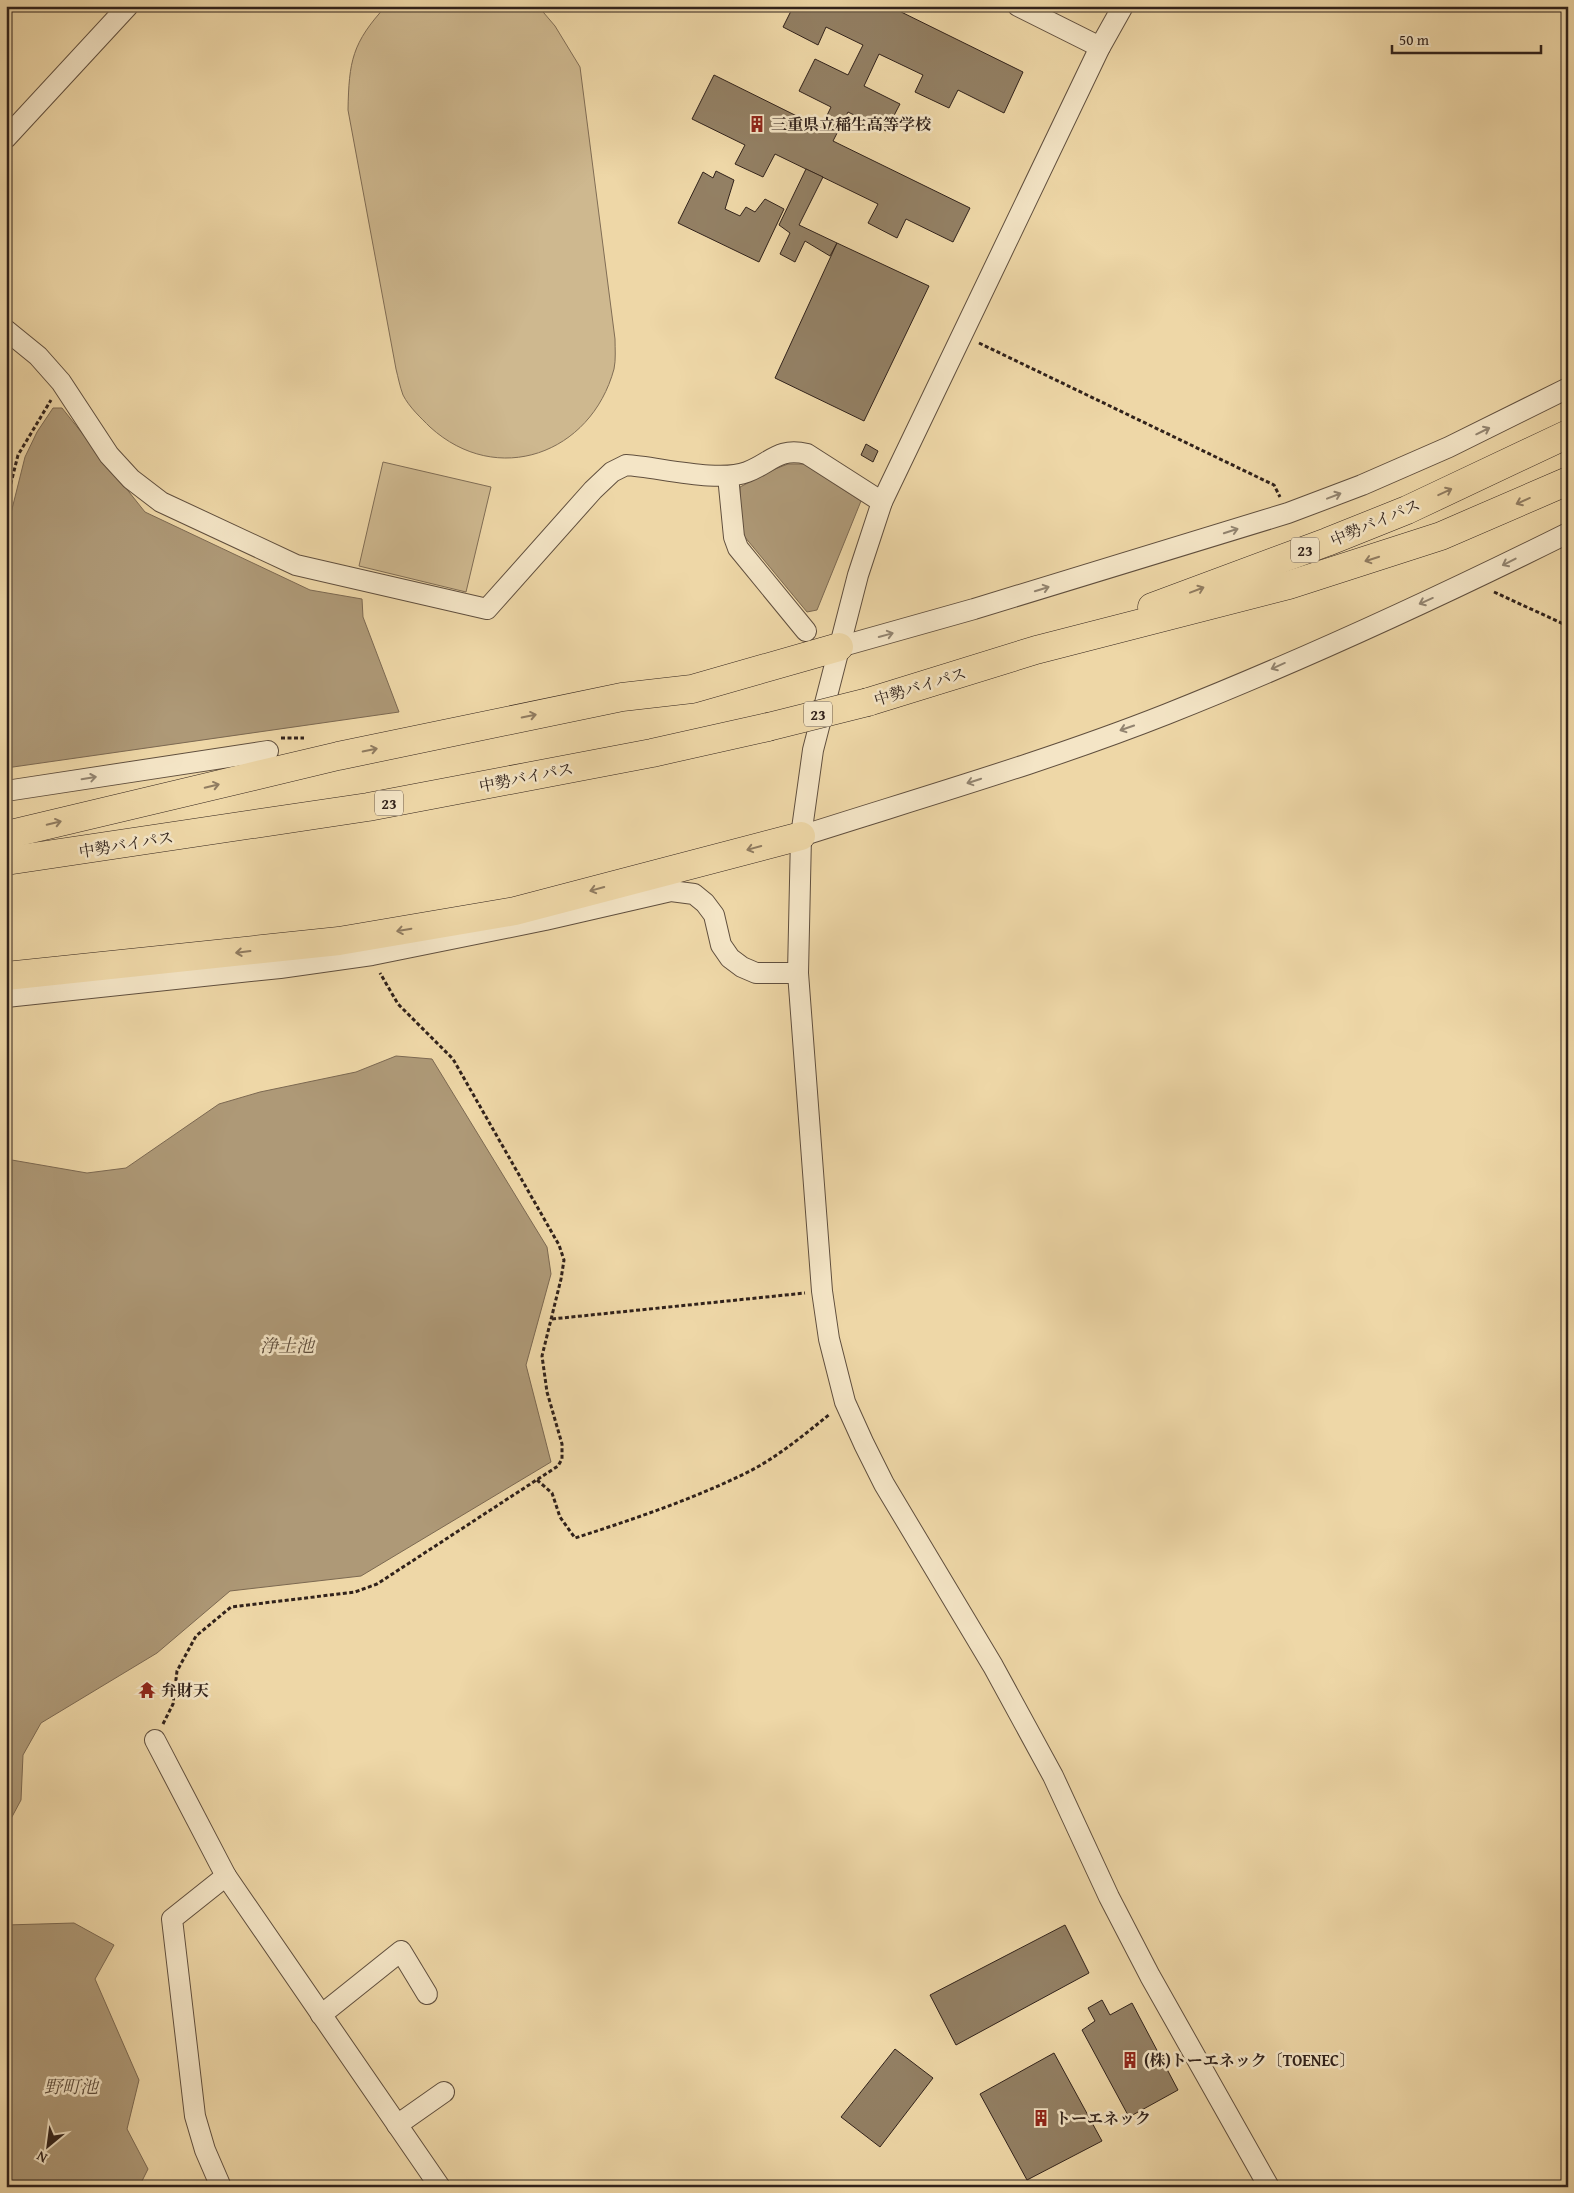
<svg xmlns="http://www.w3.org/2000/svg" width="1574" height="2193" viewBox="0 0 1574 2193" font-family="'Gentium Book Plus','Noto Serif JP',serif">
<style>
.green{fill:#ceb88f;stroke:#806d55}
.water{fill:#ae9977;stroke:#7c6952}
.building{fill:#938064;stroke:#31221b}
.lines{fill:none;stroke-linecap:round;stroke-linejoin:round}
.minor-casing{stroke:#604f3e;stroke-width:22}
.highway-casing{stroke:#31221b;stroke-width:29}
.path{stroke:#31221b;stroke-width:3;stroke-dasharray:4 2.5;stroke-linecap:butt}
.minor{stroke:#f4e5c6;stroke-width:20}
.highway{stroke:#eed7a7;stroke-width:28}
.highway-bridge-casing{stroke:#31221b;stroke-width:29;stroke-linecap:butt}
.highway-bridge{stroke:#eed7a7;stroke-width:28}
.oneway{stroke:#928470}
.oneway2{stroke:#907c61}
.labels{text-anchor:middle;dominant-baseline:central;stroke-width:5;stroke-linejoin:round;paint-order:stroke}
.shield{fill:#f4e5c6;stroke:#6c5c4e;stroke-width:1}
.shield-label{font-size:15px;font-weight:bold;fill:#31221b}
.poi-label{font-size:16px;font-weight:bold;fill:#31221b;stroke:#f4e5c6;text-anchor:start}
.street-label{font-size:16px;fill:#31221b;stroke:#f4e5c6}
.water-label{font-size:18px;font-style:italic;fill:#5d4c3b;stroke:#f4e5c6}
</style>
<rect width="100%" height="100%" fill="#eed7a7"/>
<filter id="stains"><feTurbulence type="fractalNoise" baseFrequency=".004" numOctaves="4"/><feColorMatrix values="0 0 0 0 .2 0 0 0 0 .09 0 0 0 0 .02 0 0 0 .5 -.17"/></filter>
<radialGradient id="worn" r=".72"><stop offset=".6" stop-color="#630" stop-opacity="0"/><stop offset="1" stop-color="#630" stop-opacity=".3"/></radialGradient>
<g class="green">
<path d="M386 6H538L555 26 580 67 615 339C615 348 616 360 614 369 591 454 497 488 430 427 421 418 409 407 403 395 400 387 398 377 396 369L348 110C349 61 352 43 386 6Z"/>
<polygon points="383,462 491,487 466,592 359,566"/>
</g>
<g class="water">
<polygon points="53,408 62,408 145,512 310,590 362,599 363,617 399,712 6,768 6,533 25,457 37,432"/>
<polygon points="788,464 804,464 861,501 817,610 807,612 744,536 741,518 740,487 775,469"/>
<polygon points="396,1056 432,1059 547,1247 551,1274 526,1365 551,1462 361,1576 230,1591 157,1653 41,1723 23,1755 21,1800 6,1828 6,1159 87,1173 126,1168 219,1104 260,1092 356,1072"/>
<polygon points="74,1923 114,1945 95,1979 139,2080 127,2129 148,2169 139,2187 6,2187 6,1925"/>
</g>
<g class="building">
<polygon points="780,6 889,6 1023,72 1004,113 958,90 949,108 915,92 923,75 879,54 864,86 900,104 886,131 848,112 833,141 970,208 953,242 906,219 897,238 868,223 878,204 775,154 763,177 735,164 745,145 692,119 714,75 821,128 831,107 799,91 815,59 848,75 863,45 826,27 818,45 783,27 791,11"/>
<polygon points="806,169 823,177 799,225 837,243 830,256 805,241 795,262 780,254 790,233 779,225"/>
<polygon points="716,171 734,180 725,209 740,216 746,207 755,212 765,199 784,209 759,262 678,223 703,172 713,178"/>
<polygon points="837,243 929,286 864,421 775,378"/>
<polygon points="866,444 878,451 873,462 861,455"/>
<polygon points="1065,1925 1089,1973 956,2045 930,1995"/>
<polygon points="1102,2000 1110,2015 1132,2003 1178,2090 1129,2117 1082,2030 1095,2021 1088,2008"/>
<polygon points="895,2049 933,2078 880,2147 841,2117"/>
<polygon points="1054,2053 1102,2141 1027,2180 980,2094"/>
</g>
<g class="lines">
<g class="minor-casing">
<g id="minor">
<polyline points="1018,6 1100,47"/>
<polyline points="1123,6 1100,47 882,502 858,575 813,750 801,836 798,973 822,1291 829,1339 845,1402 864,1444 884,1484 993,1666 1053,1776 1109,1897 1150,1976 1269,2187"/>
<polyline points="6,138 128,6"/>
<path d="M6 330 38 356 61 382 109 455 131 479 161 502 296 565 487 609 593 490 612 472 626 465C658 467 719 483 747 472 771 463 778 447 807 454L882 502"/>
<polyline points="728,476 734,537 738,548 806,631"/>
<polyline points="839,647 974,609 1288,513 1362,485 1449,447 1568,388"/>
<polyline points="6,791 268,751"/>
<path d="M801 836C923 797 1048 761 1167 714 1303 660 1437 598 1568 533"/>
<polyline points="6,997 280,968 372,955 545,920 671,891 694,894 705,903 714,915 721,945 730,958 742,967 756,973 798,973"/>
<polyline points="155,1740 226,1876"/>
<polyline points="321,2015 401,1951 427,1994"/>
<polyline points="397,2125 444,2092"/>
<polyline points="221,2187 205,2150 195,2116 172,1919 226,1876 440,2187"/>
</g>
</g>
<g class="highway-casing">
<g id="highway">
<polyline points="1152,607 1327,542 1407,510 1568,434"/>
<polyline points="868,702 1036,650 1289,585 1441,536 1568,481"/>
<polyline points="6,835 338,756 622,697 692,689 839,647"/>
<polyline points="6,861 368,807 652,753 768,727"/>
<polyline points="6,976 339,941 515,911 801,836"/>
</g>
</g>
<g class="path">
<polyline points="979,343 1274,485 1280,497"/>
<polyline points="6,503 18,455 51,400"/>
<polyline points="1494,592 1568,626"/>
<polyline points="281,738 304,738"/>
<polyline points="552,1319 805,1293"/>
<path d="M537 1480 552 1493 560 1517 575 1538C634 1519 694 1499 750 1471 779 1456 805 1434 830 1414"/>
<polyline points="163,1724 173,1704 177,1671 196,1636 231,1607 355,1592 377,1584 558,1466 562,1459 562,1444 547,1392 542,1356 561,1279 564,1260 559,1245 453,1059 398,1004 380,973"/>
</g>
<use href="#minor" class="minor"/>
<use href="#highway" class="highway"/>
<g class="highway-bridge-casing">
<polyline id="highway-bridge" points="768,727 868,702"/>
</g>
<use href="#highway-bridge" class="highway-bridge"/>
</g>
<defs><path id="oneway-shaft" d="M-6 0H5M1.5-3L5.5 0L1.5 3" fill="none" stroke-width="1.6" stroke-linecap="round" stroke-linejoin="round" transform="scale(1.25)"/></defs>
<g class="oneway">
<use href="#oneway-shaft" transform="translate(1483 431) rotate(-26)"/>
<use href="#oneway-shaft" transform="translate(1334 496) rotate(-21)"/>
<use href="#oneway-shaft" transform="translate(1231 531) rotate(-18)"/>
<use href="#oneway-shaft" transform="translate(1509 562) rotate(153)"/>
<use href="#oneway-shaft" transform="translate(1042 589) rotate(-17)"/>
<use href="#oneway-shaft" transform="translate(1426 601) rotate(156)"/>
<use href="#oneway-shaft" transform="translate(886 635) rotate(-15)"/>
<use href="#oneway-shaft" transform="translate(1278 666) rotate(156)"/>
<use href="#oneway-shaft" transform="translate(1127 728) rotate(161)"/>
<use href="#oneway-shaft" transform="translate(89 778) rotate(-9)"/>
<use href="#oneway-shaft" transform="translate(974 781) rotate(162)"/>
</g>
<g class="oneway2">
<use href="#oneway-shaft" transform="translate(1445 492) rotate(-25)"/>
<use href="#oneway-shaft" transform="translate(1523 501) rotate(156)"/>
<use href="#oneway-shaft" transform="translate(1372 559) rotate(162)"/>
<use href="#oneway-shaft" transform="translate(1197 590) rotate(-21)"/>
<use href="#oneway-shaft" transform="translate(529 716) rotate(-12)"/>
<use href="#oneway-shaft" transform="translate(370 750) rotate(-12)"/>
<use href="#oneway-shaft" transform="translate(212 786) rotate(-13)"/>
<use href="#oneway-shaft" transform="translate(54 823) rotate(-13)"/>
<use href="#oneway-shaft" transform="translate(754 848) rotate(165)"/>
<use href="#oneway-shaft" transform="translate(597 889) rotate(165)"/>
<use href="#oneway-shaft" transform="translate(404 930) rotate(170)"/>
<use href="#oneway-shaft" transform="translate(243 952) rotate(173)"/>
</g>
<defs>
<g id="building-bare" transform="scale(1.35)"><path d="M-4-6H4V6H1V3H-1V6H-4ZM-2.5-4.3h1.7v1.8h-1.7ZM.8-4.3h1.7v1.8H.8ZM-2.5-1h1.7V.8h-1.7ZM.8-1h1.7V.8H.8Z" fill="#8f2418" stroke="#f4e5c6" stroke-width="2.5" paint-order="stroke"/></g>
<g id="temple-bare" transform="scale(1.35)"><path d="M0-6L5-2H3V0L6.5 2.5H4V6H1.5V3h-3V6H-4V2.5H-6.5L-3 0V-2H-5Z" fill="#8f2418" stroke="#f4e5c6" stroke-width="2.5" paint-order="stroke"/></g>
</defs>
<g fill-rule="evenodd">
<use href="#building-bare" x="757" y="124"/>
<use href="#temple-bare" x="147" y="1690"/>
<use href="#building-bare" x="1130" y="2060"/>
<use href="#building-bare" x="1041" y="2118"/>
</g>
<g class="labels">
<g class="shield">
<rect x="1291" y="537.5" width="28" height="25" rx="4"/>
<rect x="804" y="701.5" width="28" height="25" rx="4"/>
<rect x="375" y="790.5" width="28" height="25" rx="4"/>
</g>
<g class="shield-label">
<text x="1305" y="550">23</text>
<text x="818" y="714">23</text>
<text x="389" y="803">23</text>
</g>
<g class="poi-label">
<text x="771" y="124">三重県立稲生高等学校</text>
<text x="161" y="1690">弁財天</text>
<text x="1144" y="2060">(株)トーエネック〔TOENEC〕</text>
<text x="1055" y="2118">トーエネック</text>
</g>
<g class="street-label">
<text transform="translate(1375 522) rotate(-23)">中勢バイパス</text>
<text transform="translate(920 686) rotate(-17)">中勢バイパス</text>
<text transform="translate(526 777) rotate(-11)">中勢バイパス</text>
<text transform="translate(126 844) rotate(-9)">中勢バイパス</text>
</g>
<g class="water-label">
<text x="287" y="1345">浄土池</text>
<text x="71" y="2086">野町池</text>
</g>
</g>
<rect width="1574" height="2193" fill="none" stroke="#eed7a7" stroke-width="25"/>
<rect x="8" y="8" width="1559" height="2178" fill="none" stroke="#31221b" stroke-width="2.5"/>
<rect x="12" y="12" width="1549" height="2168" fill="none" stroke="#31221b"/>
<g transform="translate(48 2146) rotate(209)" stroke="#f4e5c6" stroke-width="4" paint-order="stroke">
<path d="M0-4L9 19L0 12L-9 19Z" fill="#31221b"/>
<text y="-8" font-size="14" font-weight="bold" text-anchor="middle" fill="#31221b">N</text>
</g>
<path d="M1392 45v8h149v-8" fill="none" stroke="#31221b" stroke-width="2.5"/>
<text x="1399" y="45" font-size="15" fill="#31221b" stroke="#f4e5c6" stroke-width="4" paint-order="stroke">50 m</text>
<rect width="100%" height="100%" filter="url(#stains)"/>
<rect width="100%" height="100%" fill="url(#worn)"/>
</svg>
